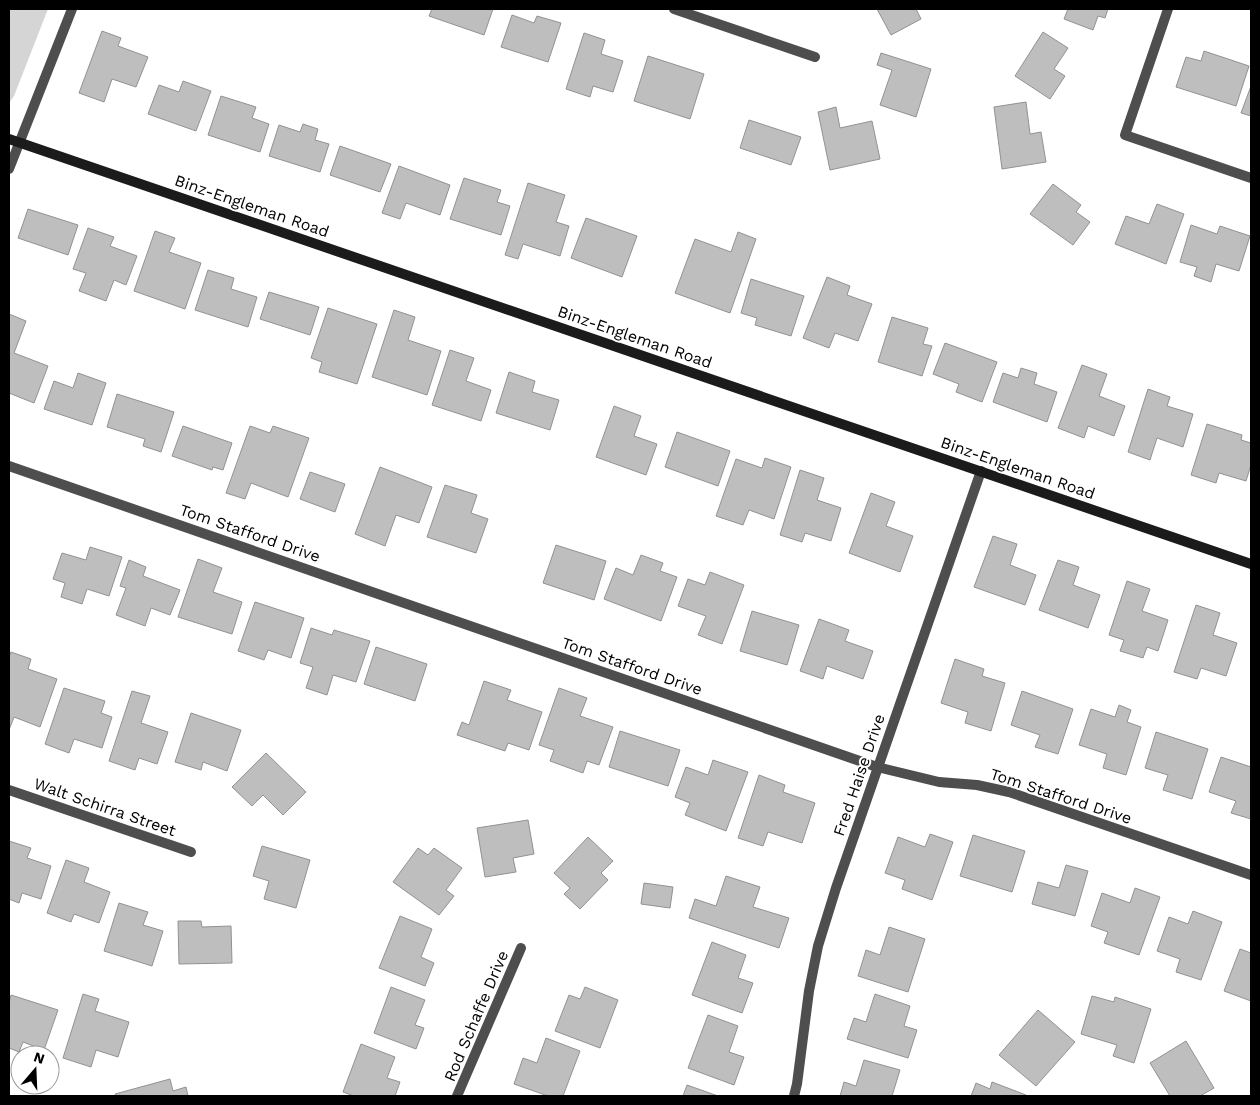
<svg xmlns="http://www.w3.org/2000/svg" width="1260" height="1105" viewBox="0 0 1260 1105" font-family="'Work Sans',sans-serif">
<style>
.green{fill:#d5d5d5}
.building{fill:#bebebe;stroke:#929292}
.lines{fill:none;stroke-linecap:round;stroke-linejoin:round}
.street{stroke:#4e4e4e;stroke-width:10}
.secondary{stroke:#1b1b1b;stroke-width:10}
.labels{text-anchor:middle;dominant-baseline:central;stroke-width:4;stroke-linejoin:round;paint-order:stroke}
.street-label{font-size:16px;fill:#000;stroke:#fff}
</style>
<rect width="100%" height="100%" fill="#fff"/>
<polygon class="green" points="9,9 48,9 14,96 9,103"/>
<g class="building">
<polygon points="432,9 493,9 484,35 429,16"/>
<polygon points="877,9 916,9 921,19 891,35"/>
<polygon points="1068,9 1108,9 1105,18 1098,16 1093,30 1064,19"/>
<polygon points="512,15 534,23 537,16 561,23 548,62 501,47"/>
<polygon points="102,31 121,38 118,46 148,57 136,87 112,79 104,102 79,93"/>
<polygon points="1043,32 1068,48 1054,69 1065,76 1050,99 1015,76"/>
<polygon points="584,33 605,40 601,54 623,61 613,92 593,86 590,97 566,89"/>
<polygon points="1204,51 1249,66 1236,106 1176,87 1186,57 1201,61"/>
<polygon points="881,53 931,69 916,117 880,105 892,70 877,65"/>
<polygon points="648,56 704,74 690,119 634,101"/>
<polygon points="183,81 211,91 196,131 148,114 159,85 179,92"/>
<polygon points="1251,86 1251,116 1241,113"/>
<polygon points="221,96 256,107 252,118 269,124 260,152 208,135"/>
<polygon points="1026,102 1030,134 1041,132 1046,162 1002,169 994,107"/>
<polygon points="836,107 840,128 872,121 880,159 830,170 818,112"/>
<polygon points="749,120 801,137 791,165 740,148"/>
<polygon points="303,124 318,129 315,140 329,144 320,172 269,156 279,125 300,132"/>
<polygon points="340,146 391,164 380,192 330,175"/>
<polygon points="399,166 450,185 440,215 406,203 400,219 382,213"/>
<polygon points="464,178 501,190 497,202 510,206 501,235 450,219"/>
<polygon points="528,183 565,195 556,222 569,226 560,256 523,244 518,259 505,255"/>
<polygon points="1053,184 1081,205 1076,212 1090,222 1073,245 1030,214"/>
<polygon points="1157,204 1184,214 1166,264 1115,244 1126,216 1149,224"/>
<polygon points="28,209 78,225 68,255 18,238"/>
<polygon points="586,218 637,236 622,277 571,258"/>
<polygon points="1191,225 1217,234 1220,226 1250,236 1239,271 1216,264 1211,282 1194,276 1197,267 1180,262"/>
<polygon points="88,228 114,237 110,246 137,256 126,285 114,280 106,301 79,291 86,273 73,269"/>
<polygon points="155,231 175,238 169,252 201,263 185,309 134,291"/>
<polygon points="738,232 756,239 730,313 675,293 695,239 731,252"/>
<polygon points="208,270 234,278 231,289 257,297 248,327 195,310"/>
<polygon points="827,277 850,286 847,295 872,304 858,341 835,333 829,348 803,338"/>
<polygon points="751,279 804,296 791,336 755,325 757,318 741,313"/>
<polygon points="269,292 319,307 310,335 260,319"/>
<polygon points="328,308 377,324 357,384 319,372 322,362 311,358"/>
<polygon points="394,310 415,317 408,340 441,351 427,395 372,377"/>
<polygon points="9,314 26,321 14,353 48,366 34,403 9,393"/>
<polygon points="892,317 928,328 923,344 932,346 922,376 878,362"/>
<polygon points="945,343 997,362 982,402 956,392 959,384 933,374"/>
<polygon points="450,350 474,358 466,381 491,390 481,421 432,405"/>
<polygon points="1082,365 1107,374 1099,396 1125,406 1114,436 1088,426 1084,438 1058,428"/>
<polygon points="1021,368 1037,373 1034,384 1057,392 1047,422 993,402 1003,373 1018,378"/>
<polygon points="509,372 535,381 532,392 559,400 550,430 496,413"/>
<polygon points="78,373 106,383 92,425 44,409 54,381 73,388"/>
<polygon points="1148,389 1170,397 1167,406 1193,414 1183,447 1157,438 1150,460 1128,452"/>
<polygon points="117,394 174,412 161,452 143,446 145,439 107,427"/>
<polygon points="614,406 641,416 634,436 657,444 646,475 596,457"/>
<polygon points="1207,424 1242,435 1241,440 1251,443 1251,465 1246,481 1219,473 1216,483 1191,475"/>
<polygon points="183,426 232,443 223,470 213,467 212,470 172,456"/>
<polygon points="250,426 270,433 273,426 309,438 288,497 251,483 245,499 226,493"/>
<polygon points="677,432 730,451 718,486 665,467"/>
<polygon points="765,458 791,467 774,519 749,510 743,525 716,516 736,459 762,468"/>
<polygon points="380,467 432,487 419,523 396,515 385,546 355,534"/>
<polygon points="800,470 824,478 817,500 841,508 831,541 805,533 802,542 780,535"/>
<polygon points="310,472 345,484 335,512 300,499"/>
<polygon points="445,485 477,495 471,513 488,519 476,553 427,537"/>
<polygon points="871,493 895,502 886,526 913,536 900,572 849,553"/>
<polygon points="993,536 1017,544 1010,565 1036,575 1025,605 974,587"/>
<polygon points="556,545 606,561 594,600 543,583"/>
<polygon points="90,547 122,557 109,596 87,589 82,604 61,597 65,583 53,579 62,553 86,560"/>
<polygon points="641,555 663,563 660,571 677,577 661,621 604,599 616,568 633,575"/>
<polygon points="198,559 222,568 213,592 242,602 232,634 178,617"/>
<polygon points="129,560 146,567 143,576 180,590 170,615 151,608 145,626 116,615 126,588 120,586"/>
<polygon points="1058,560 1079,567 1073,585 1100,595 1088,628 1039,610"/>
<polygon points="710,572 744,585 722,644 698,635 706,616 678,606 688,579 705,585"/>
<polygon points="1127,581 1150,589 1142,611 1168,620 1158,651 1147,647 1143,658 1120,651 1124,640 1109,635"/>
<polygon points="255,602 304,618 291,658 268,650 264,660 238,651"/>
<polygon points="1196,605 1220,613 1213,635 1237,643 1226,676 1201,668 1197,679 1174,672"/>
<polygon points="752,611 799,625 787,665 740,651"/>
<polygon points="819,619 849,630 845,641 873,651 863,679 827,666 823,679 800,671"/>
<polygon points="311,628 332,635 334,630 370,641 356,682 333,675 327,695 306,688 313,667 300,663"/>
<polygon points="376,647 427,664 415,701 364,684"/>
<polygon points="11,652 31,659 28,669 57,679 40,727 14,717 9,730 9,657"/>
<polygon points="955,659 984,669 982,676 1005,683 991,731 965,723 968,712 941,703"/>
<polygon points="484,681 511,690 507,700 542,712 529,750 508,743 505,751 457,735 462,722 469,725"/>
<polygon points="64,688 105,701 101,713 112,717 102,748 74,739 69,753 45,744"/>
<polygon points="559,688 587,698 580,716 613,727 599,765 587,761 583,773 550,761 554,750 539,745"/>
<polygon points="132,691 150,696 141,723 168,732 157,764 139,758 135,770 109,761"/>
<polygon points="1022,691 1073,709 1058,754 1035,747 1040,735 1011,725"/>
<polygon points="1119,705 1131,710 1127,722 1141,727 1126,775 1103,768 1107,754 1079,745 1091,709 1115,717"/>
<polygon points="191,713 241,730 227,771 203,762 201,770 175,762"/>
<polygon points="620,731 680,750 668,786 609,767"/>
<polygon points="1156,732 1208,749 1192,799 1163,790 1168,775 1145,768"/>
<polygon points="266,753 306,792 283,815 263,795 252,806 232,787"/>
<polygon points="1221,757 1251,767 1251,819 1231,813 1236,801 1209,792"/>
<polygon points="713,760 748,772 726,831 685,815 690,803 675,797 686,767 708,775"/>
<polygon points="759,775 785,785 783,792 815,803 802,843 768,832 763,846 738,838"/>
<polygon points="528,820 534,854 513,858 516,872 485,877 477,828"/>
<polygon points="930,834 953,842 932,900 902,889 905,880 885,873 898,837 925,847"/>
<polygon points="973,835 1025,851 1012,892 960,876"/>
<polygon points="588,837 613,861 601,873 608,880 580,909 564,894 570,888 554,873"/>
<polygon points="9,841 31,848 27,858 51,866 41,899 22,893 19,903 9,899"/>
<polygon points="262,846 310,860 296,908 264,899 269,881 253,876"/>
<polygon points="418,848 428,855 434,848 462,868 446,890 454,896 439,915 393,882"/>
<polygon points="66,860 89,868 84,882 110,892 99,923 74,914 71,922 47,913"/>
<polygon points="1066,865 1088,871 1075,916 1032,904 1038,882 1059,888"/>
<polygon points="726,876 760,887 753,907 789,918 779,948 689,918 695,899 716,906"/>
<polygon points="644,883 673,887 670,908 641,904"/>
<polygon points="1135,888 1160,897 1139,955 1104,943 1108,932 1091,926 1102,893 1130,903"/>
<polygon points="119,903 148,912 143,925 163,931 152,966 104,951"/>
<polygon points="1193,911 1222,922 1201,980 1176,972 1180,959 1157,951 1169,917 1188,924"/>
<polygon points="400,916 432,929 421,957 434,963 425,986 379,968"/>
<polygon points="178,921 201,921 202,927 231,926 232,963 179,964"/>
<polygon points="889,927 925,939 908,992 858,976 866,950 880,955"/>
<polygon points="712,942 746,955 738,978 753,983 742,1013 692,995"/>
<polygon points="1240,949 1251,953 1251,1001 1224,991"/>
<polygon points="391,987 425,1000 415,1025 424,1028 416,1049 374,1033"/>
<polygon points="585,987 618,1000 600,1048 555,1031 569,995 580,999"/>
<polygon points="83,994 99,999 95,1011 129,1022 118,1057 96,1050 91,1067 63,1058"/>
<polygon points="875,994 910,1006 904,1026 917,1030 908,1058 847,1039 854,1018 866,1022"/>
<polygon points="11,995 58,1010 44,1050 23,1042 19,1052 9,1048 9,1003"/>
<polygon points="1092,996 1114,1002 1115,997 1151,1009 1134,1063 1113,1056 1117,1045 1081,1034"/>
<polygon points="1038,1010 1075,1042 1036,1086 999,1055"/>
<polygon points="708,1015 738,1026 729,1052 744,1057 734,1085 688,1068"/>
<polygon points="546,1038 580,1051 563,1096 548,1096 514,1084 523,1058 537,1063"/>
<polygon points="1186,1041 1214,1088 1200,1096 1170,1096 1150,1063"/>
<polygon points="361,1044 395,1057 387,1078 400,1082 395,1096 354,1096 343,1092"/>
<polygon points="864,1060 900,1070 892,1096 840,1096 844,1082 856,1086"/>
<polygon points="170,1079 173,1091 186,1087 188,1096 116,1096 115,1094"/>
<polygon points="992,1082 1026,1095 1025,1096 971,1096 976,1083 990,1089"/>
<polygon points="687,1085 718,1096 683,1096"/>
</g>
<g class="lines">
<g class="street">
<polyline points="674,9 815,57"/>
<polyline points="1168,9 1125,135 1251,178"/>
<polyline points="9,169 72,9"/>
<polyline points="9,466 877,767 939,782 977,785 1009,792 1251,875"/>
<polyline points="9,790 191,852"/>
<polyline points="457,1096 521,948"/>
<polyline points="794,1096 797,1084 809,991 818,946 836,888 981,471"/>
</g>
<polyline class="secondary" points="9,139 1251,564"/>
</g>
<g class="labels">
<g class="street-label">
<text transform="translate(252 206) rotate(19)">Binz-Engleman Road</text>
<text transform="translate(635 337) rotate(19)">Binz-Engleman Road</text>
<text transform="translate(1018 468) rotate(19)">Binz-Engleman Road</text>
<text transform="translate(250 533) rotate(19)">Tom Stafford Drive</text>
<text transform="translate(632 666) rotate(19)">Tom Stafford Drive</text>
<text transform="translate(859 775) rotate(-71)">Fred Haise Drive</text>
<text transform="translate(1061 796) rotate(18)">Tom Stafford Drive</text>
<text transform="translate(105 807) rotate(19)">Walt Schirra Street</text>
<text transform="translate(476 1016) rotate(-67)">Rod Schaffe Drive</text>
</g>
</g>
<rect width="1260" height="1105" fill="none" stroke="#000000" stroke-width="20"/>
<g transform="translate(35 1070) rotate(19)"><circle r="24" fill="#ffffff" stroke="#999999"/>
<path d="M0-4L9 19L0 12L-9 19Z" fill="#000000"/>
<text y="-8" font-size="14" font-weight="bold" text-anchor="middle" fill="#000000">N</text>
</g>
</svg>
